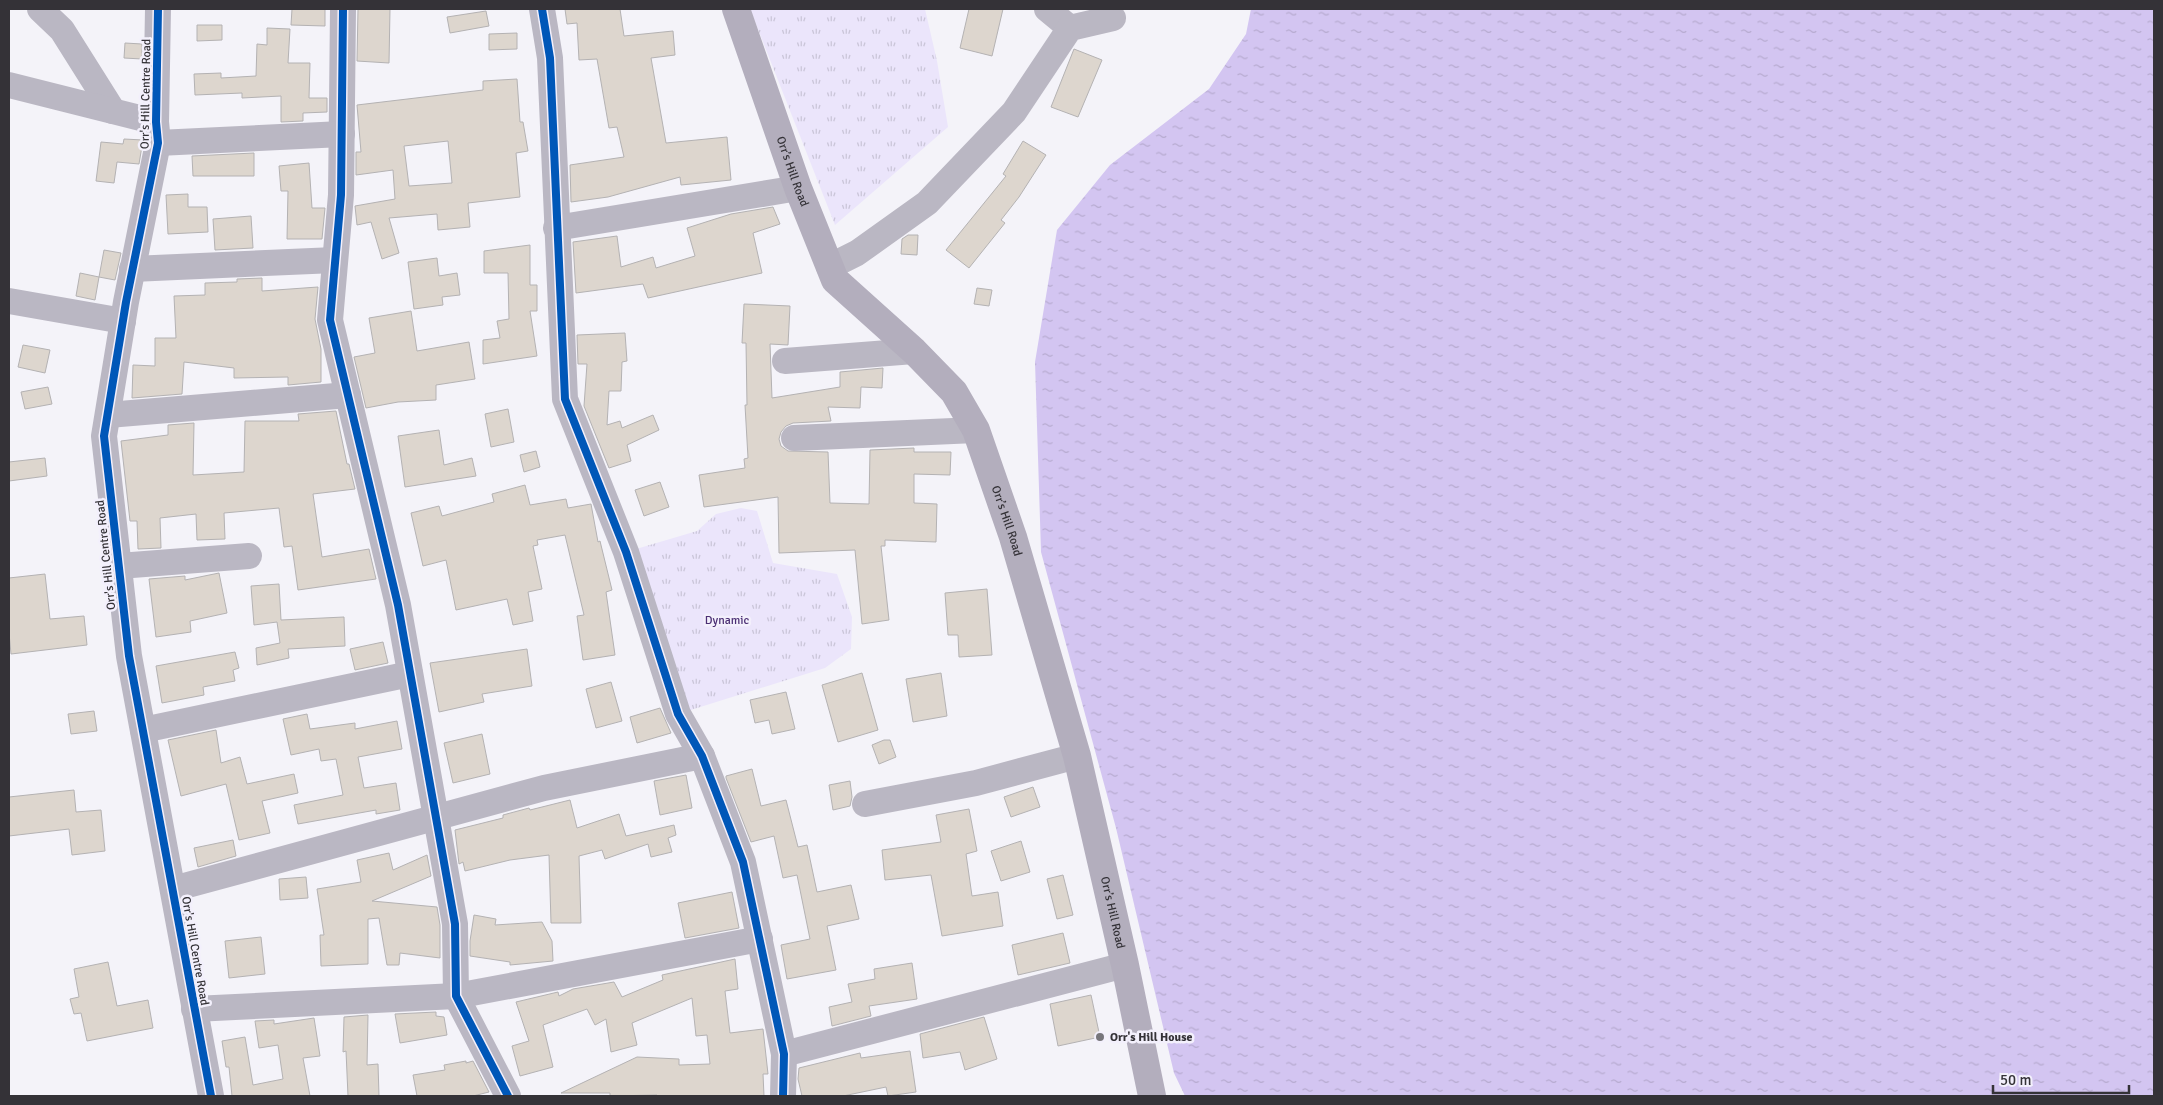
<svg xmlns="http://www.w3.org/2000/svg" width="2163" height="1105" viewBox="0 0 2163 1105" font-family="Signika,sans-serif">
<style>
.grass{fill:url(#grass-tufts)}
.water{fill:url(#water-ripples)}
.building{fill:#ddd6ce;stroke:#b4b2b3;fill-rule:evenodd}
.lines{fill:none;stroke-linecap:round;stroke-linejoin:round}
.minor{stroke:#bab7c3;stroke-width:26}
.major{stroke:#b3aebd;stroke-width:28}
.cycleway-casing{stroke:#f3f0fc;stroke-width:11}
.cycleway{stroke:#0057b8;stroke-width:8}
.poi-dot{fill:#77767b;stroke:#f3f0fc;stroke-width:2}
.labels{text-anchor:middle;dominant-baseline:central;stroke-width:5;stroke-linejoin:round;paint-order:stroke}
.street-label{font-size:12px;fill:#343237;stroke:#f3f0fc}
.park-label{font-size:12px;fill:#4b2f74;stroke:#f3f0fc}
.poi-label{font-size:12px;font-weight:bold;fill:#343237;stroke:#f3f0fc;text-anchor:start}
</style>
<defs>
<pattern id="grass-tufts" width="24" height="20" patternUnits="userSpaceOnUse" patternTransform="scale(1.25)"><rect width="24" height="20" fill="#ebe5fb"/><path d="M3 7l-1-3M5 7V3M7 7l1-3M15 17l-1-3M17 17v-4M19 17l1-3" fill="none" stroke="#cac5d8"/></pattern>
<pattern id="water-ripples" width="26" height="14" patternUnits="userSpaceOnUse" patternTransform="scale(1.25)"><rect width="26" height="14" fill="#d3c5f1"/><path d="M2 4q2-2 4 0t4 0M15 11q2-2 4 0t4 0" fill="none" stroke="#b6aacf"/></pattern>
</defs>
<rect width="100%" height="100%" fill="#f4f3f9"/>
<g class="grass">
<polygon points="750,9 925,9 937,61 948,127 835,225"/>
<polygon points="741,508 757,511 773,563 837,574 852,617 851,649 825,668 678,714 626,552 697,531 716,514"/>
</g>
<polygon class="water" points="1251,9 2154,9 2154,1096 1185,1096 1174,1073 1116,828 1041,552 1035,362 1057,230 1110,165 1209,89 1246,34"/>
<g class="building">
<polygon points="292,9 325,9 325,26 291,25"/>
<polygon points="358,9 390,9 389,63 357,61"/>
<polygon points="565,9 620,9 624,36 673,31 675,55 651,58 666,143 727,137 731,180 681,185 680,177 608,197 571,202 570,165 624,157 617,127 609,128 597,59 579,60 577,23 567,24"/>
<polygon points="969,9 1003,9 992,56 960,48"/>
<polygon points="486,11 489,26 450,33 447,17"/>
<polygon points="197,25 222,25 222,40 197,41"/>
<polygon points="267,28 290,29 288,63 310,63 309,98 327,98 327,112 303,113 303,121 281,122 281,96 242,98 242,93 195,95 194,74 221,73 221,78 256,76 257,44 267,45"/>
<polygon points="517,33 517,49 489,50 489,34"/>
<polygon points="125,43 142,44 142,59 124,58"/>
<polygon points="1074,49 1102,60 1078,117 1051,107"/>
<path d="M517 79 520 122H523L528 151 516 153 520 197 468 203 470 227 438 230 437 214 389 218 399 253 382 259 371 222 357 225 355 206 395 199 393 170 356 175V152H361L357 105 483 90V81ZM448 141 452 183 409 186 404 146Z"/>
<polygon points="124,139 143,140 139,164 117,162 114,183 96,181 101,142 123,144"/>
<polygon points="1023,141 1046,155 1019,197 1001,220 1005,223 969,268 946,250 1006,176 1003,174"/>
<polygon points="254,153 254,176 193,176 192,156"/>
<polygon points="309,163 312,208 325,208 322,239 287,239 288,191 281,191 279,166"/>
<polygon points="188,194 188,207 207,207 208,232 168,234 166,195"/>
<polygon points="773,207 780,224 753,233 762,273 648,298 643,284 576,293 573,242 617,236 621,267 653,257 656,268 695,256 687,228 731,214"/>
<polygon points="251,216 253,248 215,250 213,219"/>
<polygon points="908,235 918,235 917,255 901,254 902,239"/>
<polygon points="530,245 530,285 537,285 537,311 530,311 537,356 483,364 483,340 500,338 497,321 509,319 508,273 484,273 484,251"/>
<polygon points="104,250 121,253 115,280 99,277"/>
<polygon points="437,258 439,276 457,273 460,295 442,297 443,305 414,309 408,262"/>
<polygon points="80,273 99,277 95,300 76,296"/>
<polygon points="262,278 262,291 318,287 315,319 321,349 321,382 288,385 288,377 234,378 234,368 184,362 182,394 132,398 133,365 155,366 155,338 176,338 174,296 205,295 205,283 237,282 237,279"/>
<polygon points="977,288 992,290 989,306 974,304"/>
<polygon points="744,304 790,306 788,345 770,344 772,398 840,387 840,372 883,368 882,388 861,387 860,408 828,407 831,421 793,423 786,426 781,432 779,439 781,446 788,451 828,452 830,503 869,504 870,450 914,448 914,452 951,452 950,475 914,474 914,503 937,504 936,542 885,540 885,546 881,546 889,620 862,624 855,550 779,553 778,497 704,507 699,475 745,468 744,459 748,458 745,405 747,405 746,343 742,343"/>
<polygon points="411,311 417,351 469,342 475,379 436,385 436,400 398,402 366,408 354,357 375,353 369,318"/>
<polygon points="625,333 627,361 622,362 621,391 609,391 607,425 620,421 622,428 653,415 659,430 627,445 631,461 609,468 584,406 587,364 578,364 577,335"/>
<polygon points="23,345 50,350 45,373 18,367"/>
<polygon points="48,387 52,404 25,409 21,392"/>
<polygon points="508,409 514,442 491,447 485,414"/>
<polygon points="336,411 347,464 349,464 355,489 313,494 322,557 369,549 376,579 298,590 292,546 284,547 279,508 224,513 225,539 197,540 196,514 160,518 161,548 138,549 137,521 130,521 121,441 168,435 168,425 194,423 193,475 244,472 245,421 299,421 298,414"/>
<polygon points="439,430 444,465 472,458 476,476 405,487 398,436"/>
<polygon points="536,451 540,467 524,472 520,455"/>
<polygon points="45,458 47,476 9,481 9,462"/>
<polygon points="660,482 669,507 644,516 635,490"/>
<polygon points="525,485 530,505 566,499 568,508 591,504 598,542 600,541 612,590 606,592 615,655 583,660 577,616 584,615 565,535 537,540 538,545 533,546 542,589 528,592 533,621 513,625 507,599 456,610 446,560 423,566 411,513 439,506 442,516 494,502 492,494"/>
<polygon points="219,573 227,613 190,621 191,632 156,637 149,579 185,576 185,580"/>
<polygon points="45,574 50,619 84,616 87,645 11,654 9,633 9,578"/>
<polygon points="279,584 281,620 344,617 345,646 288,649 289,658 257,665 256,648 280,643 277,622 254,625 251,586"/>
<polygon points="987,589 992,655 959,657 958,635 948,635 945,593"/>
<polygon points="383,642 388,663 355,670 350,649"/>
<polygon points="527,649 532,686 482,694 484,702 439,712 430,663"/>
<polygon points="235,652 239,668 233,670 235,681 203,687 204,695 162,703 156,666"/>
<polygon points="862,673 878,730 838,742 822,685"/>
<polygon points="941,673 947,716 913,722 906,679"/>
<polygon points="611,682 622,721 596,728 586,689"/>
<polygon points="786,692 795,729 772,734 769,720 755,723 750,700"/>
<polygon points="660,708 671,733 637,743 630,717"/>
<polygon points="94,711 97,731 71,734 68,714"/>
<polygon points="307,714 310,729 355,723 355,729 397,721 402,749 358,757 364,788 396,783 400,810 376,814 376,810 298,824 294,805 343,795 336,759 321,761 319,749 291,755 283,719"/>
<polygon points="216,730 221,763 240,757 247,784 294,774 298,793 262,801 270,833 239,840 226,784 181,796 168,740"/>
<polygon points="482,734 490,774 453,783 444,743"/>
<polygon points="884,740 890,740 896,757 879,764 872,745"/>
<polygon points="752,769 761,806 786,800 798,847 807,845 817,892 851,885 859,919 827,926 836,970 787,979 781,945 810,939 797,875 783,878 774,836 751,842 726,778 726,776"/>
<polygon points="686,775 692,808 660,815 654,781"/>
<polygon points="850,781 852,797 850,806 833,810 829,785"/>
<polygon points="1033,787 1040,807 1011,817 1004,797"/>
<polygon points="74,790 76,812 101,810 105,851 72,855 69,829 9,836 9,797"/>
<polygon points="570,800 577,828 619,814 626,836 674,825 676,835 668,838 672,852 651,857 648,844 605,859 602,850 579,856 581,923 551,923 549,855 510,860 465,871 463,862 459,864 455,830 503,818 503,815 529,808 530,810"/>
<polygon points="969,809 977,851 966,854 972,896 998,892 1003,926 942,936 931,875 885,880 882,850 941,842 936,815"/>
<polygon points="233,840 236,856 198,867 194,848"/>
<polygon points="1021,841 1030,872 1001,881 991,851"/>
<polygon points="389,853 393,870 427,855 431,876 372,901 437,907 440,925 440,958 400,953 399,965 387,965 379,918 368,919 368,964 321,966 320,935 324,935 317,889 361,882 357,860"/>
<polygon points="1063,875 1073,915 1057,919 1047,879"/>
<polygon points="306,877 308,898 280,900 279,879"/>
<polygon points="732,892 739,928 685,938 678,903"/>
<polygon points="474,915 496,919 495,925 542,922 552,941 553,961 510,965 510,962 470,956 470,941"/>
<polygon points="1063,933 1070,963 1018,975 1012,945"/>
<polygon points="261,937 265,974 229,978 225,941"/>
<polygon points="735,959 738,989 725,991 730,1033 763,1029 768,1074 763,1074 764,1096 656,1096 657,1095 610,1096 610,1093 561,1093 637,1057 679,1059 679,1065 710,1064 707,1035 696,1036 692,998 632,1023 637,1045 611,1052 606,1019 595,1025 587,1009 543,1025 553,1067 520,1076 512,1046 529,1041 516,1002 558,992 559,996 573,989 614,982 622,997 663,980 662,975"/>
<polygon points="108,962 117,1006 148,1000 153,1028 87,1041 81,1013 74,1014 70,999 79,997 74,969"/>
<polygon points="912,963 917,999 869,1006 871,1016 832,1026 829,1007 852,1002 848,984 875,979 874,969"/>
<polygon points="1091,995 1100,1037 1058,1046 1050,1004"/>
<polygon points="436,1012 436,1016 444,1017 447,1035 400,1043 395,1014"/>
<polygon points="368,1015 367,1065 378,1064 379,1096 348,1096 346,1051 343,1052 344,1017"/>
<polygon points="984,1017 997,1059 965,1070 960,1052 923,1058 920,1034"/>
<polygon points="314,1018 320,1056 303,1058 310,1096 232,1096 229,1067 226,1067 222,1041 245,1037 253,1085 283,1079 278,1045 259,1048 255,1021 274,1020 274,1024"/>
<polygon points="910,1051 916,1092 888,1096 886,1087 843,1096 802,1096 798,1079 799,1068 860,1053 861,1058"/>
<polygon points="466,1061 466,1063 473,1061 489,1092 473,1096 417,1096 413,1075 445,1070 444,1065"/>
</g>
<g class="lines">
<g class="minor">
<polyline points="40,9 62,30 113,111"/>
<polyline points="158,9 156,122 158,143 126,302 104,436 129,656 211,1096"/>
<polyline points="343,9 341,195 330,320 398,605 455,924 456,996 508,1096"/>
<polyline points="542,9 550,58 565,399 626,552 678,714 702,756 743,862 784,1054 783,1096"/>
<polyline points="1047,9 1070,28"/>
<polyline points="9,85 156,122"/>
<polyline points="158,143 342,134"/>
<polyline points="556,228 798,188"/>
<polyline points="829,267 857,253 927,203 1014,112 1070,28 1113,18"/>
<polyline points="132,269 335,260"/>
<polyline points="9,301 123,321"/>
<polyline points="785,361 914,351"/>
<polyline points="108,415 348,395"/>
<polyline points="794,438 976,430"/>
<polyline points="119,566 249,556"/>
<polyline points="143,730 410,674"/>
<polyline points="865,804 976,783 1077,756"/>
<polyline points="173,889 544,788 702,756"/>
<polyline points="194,1009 456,996 760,939"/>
<polyline points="784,1054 1125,965"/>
</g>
<path class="major" id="s1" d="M736 9 798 188 835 280 914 351 954 392 976 430 1013 537 1077 756 1125 965 1152 1096"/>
<g class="cycleway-casing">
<g id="cycleway">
<polyline points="158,9 156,122 158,143 126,302 104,436 129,656 211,1096"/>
<polyline points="343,9 341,195 330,320 398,605 455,924 456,996 508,1096"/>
<polyline points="542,9 550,58 565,399 626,552 678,714 702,756 743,862 784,1054 783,1096"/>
</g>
</g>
<use href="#cycleway" class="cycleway"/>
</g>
<circle class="poi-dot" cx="1100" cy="1037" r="5"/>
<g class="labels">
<g class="street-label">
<text transform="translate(146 94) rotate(-89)">Orr's Hill Centre Road</text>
<text stroke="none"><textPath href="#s1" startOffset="172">Orr’s Hill Road</textPath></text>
<text stroke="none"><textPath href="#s1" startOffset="592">Orr’s Hill Road</textPath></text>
<text transform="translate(106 555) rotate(-96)">Orr's Hill Centre Road</text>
<text stroke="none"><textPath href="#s1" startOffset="998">Orr’s Hill Road</textPath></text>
<text transform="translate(195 951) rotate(80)">Orr's Hill Centre Road</text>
</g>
<g class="park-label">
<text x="727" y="620">Dynamic</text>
</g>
<g class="poi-label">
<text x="1110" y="1037">Orr's Hill House</text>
</g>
</g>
<rect width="2163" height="1105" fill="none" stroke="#343237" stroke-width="20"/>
<path d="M1993 1085v8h136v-8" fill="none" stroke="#343237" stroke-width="2.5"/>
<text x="2000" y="1085" font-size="15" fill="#343237" stroke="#f3f0fc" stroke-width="4" paint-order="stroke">50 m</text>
</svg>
